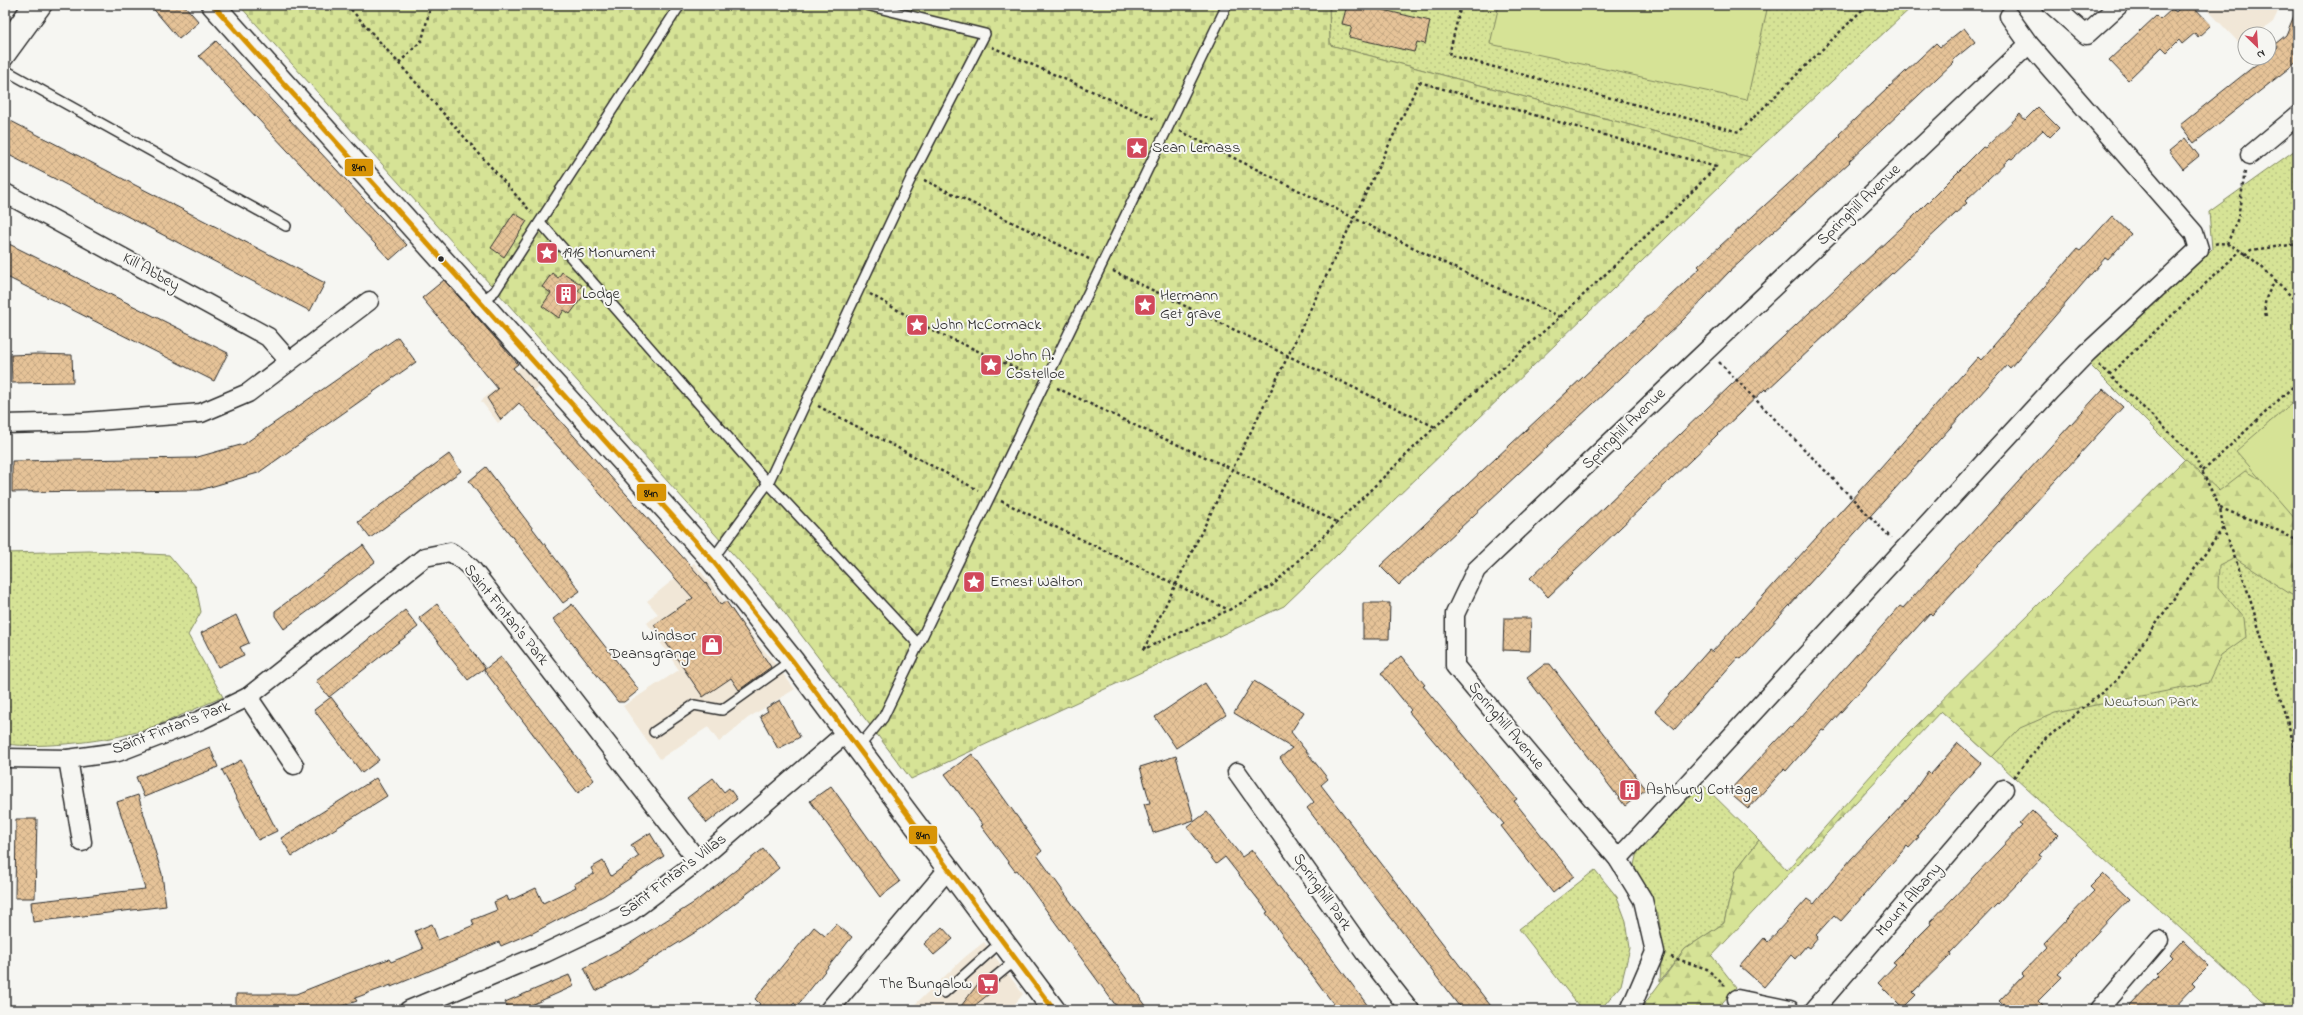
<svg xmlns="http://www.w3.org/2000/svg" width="2303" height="1015" viewBox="0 0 2303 1015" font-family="'Indie Flower',sans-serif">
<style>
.built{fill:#f1e7d7}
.grass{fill:url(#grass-dots);stroke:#808760}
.forest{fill:url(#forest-firs);stroke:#808760}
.cemetery{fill:url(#cemetery-stones);stroke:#808760}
.garden{fill:#d6e396;stroke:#808760}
.building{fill:url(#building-cross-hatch);stroke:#2b2b2b}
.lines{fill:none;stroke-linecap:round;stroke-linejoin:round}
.service-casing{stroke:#2b2b2b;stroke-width:12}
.minor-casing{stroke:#2b2b2b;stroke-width:21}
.secondary-casing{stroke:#2b2b2b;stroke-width:25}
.path{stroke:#2b2b2b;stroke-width:2.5;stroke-dasharray:3 3;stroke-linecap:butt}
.service{stroke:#f6f6f2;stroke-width:9}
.minor{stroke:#f6f6f2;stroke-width:18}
.secondary{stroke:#f6f6f2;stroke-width:22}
.bus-1-casing{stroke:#f6f6f2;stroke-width:8}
.bus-1{stroke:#d89406;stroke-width:5}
.bus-dot{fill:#2b2b2b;stroke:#f6f6f2;stroke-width:1.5}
.labels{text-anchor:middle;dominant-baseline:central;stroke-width:4;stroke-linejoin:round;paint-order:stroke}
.poi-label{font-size:16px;fill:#2b2b2b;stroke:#f6f6f2;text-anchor:start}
.street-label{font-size:16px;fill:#2b2b2b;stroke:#f6f6f2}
.park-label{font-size:16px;fill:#565946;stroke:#f6f6f2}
.line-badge{stroke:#f6f6f2;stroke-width:1.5}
.pale-badge-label{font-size:11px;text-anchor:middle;font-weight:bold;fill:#111}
</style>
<defs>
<pattern id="grass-dots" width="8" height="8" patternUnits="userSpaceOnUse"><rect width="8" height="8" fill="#d6e396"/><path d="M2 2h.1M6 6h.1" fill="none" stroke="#b8c381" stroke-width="1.8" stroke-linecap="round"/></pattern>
<pattern id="forest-firs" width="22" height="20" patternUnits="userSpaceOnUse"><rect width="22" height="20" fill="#d6e396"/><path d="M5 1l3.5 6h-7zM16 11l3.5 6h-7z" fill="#b8c381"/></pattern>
<pattern id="cemetery-stones" width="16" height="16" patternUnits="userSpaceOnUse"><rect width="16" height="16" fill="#d6e396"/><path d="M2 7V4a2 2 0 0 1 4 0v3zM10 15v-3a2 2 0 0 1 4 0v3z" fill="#b8c381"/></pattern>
<pattern id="building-cross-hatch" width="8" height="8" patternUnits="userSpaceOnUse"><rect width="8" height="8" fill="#e6c398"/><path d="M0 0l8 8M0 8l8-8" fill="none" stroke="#c5a883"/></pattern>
</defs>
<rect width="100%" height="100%" fill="#f6f6f2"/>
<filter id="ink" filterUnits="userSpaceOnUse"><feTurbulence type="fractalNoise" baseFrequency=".025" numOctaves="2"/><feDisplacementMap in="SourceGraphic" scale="8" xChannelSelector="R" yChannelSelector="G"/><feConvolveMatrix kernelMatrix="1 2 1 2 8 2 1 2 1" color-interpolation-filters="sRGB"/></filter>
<g filter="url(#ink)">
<g class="built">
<polygon points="2203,5 2281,5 2273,22 2257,34 2245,34 2245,42 2241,45"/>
<polygon points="522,366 539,387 498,423 481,401"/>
<polygon points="694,563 795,689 748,718 719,742 708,727 660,759 623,706 679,670 647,623 658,614 647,601"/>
<polygon points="984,942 1023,994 1010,1010 909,1010 965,957"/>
</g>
<g class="grass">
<polygon points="1329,5 1914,5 1750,157 1330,45"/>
<polygon points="2298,148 2298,1010 2270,1010 1937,707 2185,460 2089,364 2212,249 2209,212"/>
<path d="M89 551 169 555 196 587 201 612 188 635 223 697C198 707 173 720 147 729 111 741 43 749 5 744V553Z"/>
<polygon points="1702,784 1759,840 1736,870 1724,923 1685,949 1660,981 1662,937 1658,915 1634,865 1637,852"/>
<polygon points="1595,870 1617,897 1626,921 1630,948 1621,985 1600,1010 1582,1010 1519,929"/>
</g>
<polygon class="forest" points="2185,459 2219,491 2245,471 2283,492 2298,503 2298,599 2235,558 2219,566 2218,587 2244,618 2246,637 2221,655 2208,683 2055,713 2020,728 1992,757 1941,711 1712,956 1736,987 1716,1010 1640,1010 1685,949 1724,923 1736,870 1759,840 1787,870 1903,739"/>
<polygon class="cemetery" points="239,5 1329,5 1330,45 1750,157 1284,606 911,779 776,602"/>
<g class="garden">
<polygon points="1499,5 1768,5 1747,100 1490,44"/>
<polygon points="2298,398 2298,518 2296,520 2236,451"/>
</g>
<g class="building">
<polygon points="150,5 184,5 199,22 179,39"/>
<polygon points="1347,5 1362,5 1430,21 1425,44 1417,42 1414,52 1349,37 1352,26 1342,24"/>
<polygon points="2183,5 2192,5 2211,25 2198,37 2195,33 2182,44 2179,40 2167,52 2162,47 2128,80 2109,60 2156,16 2160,20 2172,9 2176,12"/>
<polygon points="2298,6 2298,61 2194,143 2180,125 2253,67 2265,58 2269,58 2269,55 2278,47 2275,44 2286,35"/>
<polygon points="1964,28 1975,42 1953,60 1954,62 1849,161 1850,162 1729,272 1682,321 1399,585 1380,566 1655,310 1700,268 1698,266 1819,156 1840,136 1839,134 1936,43 1940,47"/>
<polygon points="216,41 407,245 390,260 199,56"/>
<polygon points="2038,107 2059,128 2050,137 2043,130 2012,159 2010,158 1965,201 1967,203 1954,215 1766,391 1765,389 1548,597 1530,578 1730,386 1914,216 1983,147 1985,148 2020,114 2025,120"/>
<polygon points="5,118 325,283 310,311 5,153"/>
<polygon points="2185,138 2199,156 2183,169 2169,151"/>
<polygon points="514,213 527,221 504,257 491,248"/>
<polygon points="2112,216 2131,234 2108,260 2105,258 2010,368 2007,365 1741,659 1738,657 1675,729 1655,711 1709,650 1712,652 1880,468 1978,357 1981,360 2077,249 2080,251"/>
<polygon points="5,242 228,353 214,381 5,276"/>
<polygon points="562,272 582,285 578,291 584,295 570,314 564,310 559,318 542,306 551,293 542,287 552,273 558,278"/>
<polygon points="444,280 518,364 513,368 706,583 721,605 726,601 771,667 739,690 731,678 703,697 654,625 693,598 519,403 501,420 487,398 498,389 422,298"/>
<polygon points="398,337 416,362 258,473 200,490 12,492 12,461 194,458 244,444"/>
<polygon points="36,354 72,355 73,382 12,383 11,355"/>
<polygon points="2103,389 2123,407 1932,615 1930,613 1824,731 1822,730 1786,771 1784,769 1748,809 1728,792 1789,727 1791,728 1900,606 1903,608"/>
<polygon points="449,454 461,471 370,538 358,522"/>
<polygon points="486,467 580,591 563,603 469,481"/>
<polygon points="363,545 375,562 284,629 275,616 275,611"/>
<polygon points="1363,603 1390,603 1389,639 1363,639"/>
<polygon points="437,604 485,668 468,680 419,618"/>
<polygon points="572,604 639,690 624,702 618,702 553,619"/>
<polygon points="405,610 418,627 329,697 316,681"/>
<polygon points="236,615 249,643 240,647 244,655 218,667 201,633"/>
<polygon points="1504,618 1531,618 1530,651 1503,650"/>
<polygon points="1401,656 1425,685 1423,686 1517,799 1514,801 1574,876 1553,893 1501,826 1504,824 1409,712 1411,710 1381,673"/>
<polygon points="501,657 594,780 578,793 484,670"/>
<polygon points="1545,664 1550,664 1646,789 1625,806 1527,678"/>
<polygon points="1254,681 1304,712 1291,732 1328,779 1321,785 1494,1010 1462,1010 1307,808 1314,802 1280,758 1292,748 1234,713"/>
<polygon points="1205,683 1226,715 1176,748 1155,717"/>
<polygon points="331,697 379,760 362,773 314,710"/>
<polygon points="780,700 800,737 778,749 760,716 768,711 766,708"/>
<polygon points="1958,743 1981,763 1928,822 1917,836 1919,837 1909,848 1907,846 1841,921 1834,915 1816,935 1818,937 1809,948 1806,946 1795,959 1791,955 1764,987 1740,966 1764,938 1768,942 1807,899 1814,904 1851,859 1909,798 1928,771 1931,774"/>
<polygon points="210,747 218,767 144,797 136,777"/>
<polygon points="972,754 1042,851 1037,855 1149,1010 1119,1010 1017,870 1015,871 981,826 983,825 945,774"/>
<polygon points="1176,756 1194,820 1153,833 1144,804 1150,803 1140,767"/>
<polygon points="241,760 277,831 258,840 222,770"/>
<polygon points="376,778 387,796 292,856 281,838"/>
<polygon points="713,778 724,792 729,788 737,799 707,823 687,798"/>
<polygon points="831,786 900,882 880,897 810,801"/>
<polygon points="138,795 162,874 166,906 33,922 31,902 145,889 117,802"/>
<polygon points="2032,810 2058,835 2039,855 2042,857 1950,953 1951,955 1913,992 1916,995 1903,1008 1878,983 1896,964 1893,962 1931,924 1930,922 2022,826 2019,824"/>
<polygon points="1207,812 1242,857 1252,850 1371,1010 1338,1010 1266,913 1268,912 1225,857 1216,864 1187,827"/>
<polygon points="16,819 37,819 35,898 15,898"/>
<polygon points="650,833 664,856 603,896 531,934 531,933 501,946 499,942 391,987 391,985 355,998 357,1001 332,1010 236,1010 236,994 296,994 349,973 389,959 391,962 423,949 415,931 432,924 438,940 474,925 472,920 497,910 494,902 507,896 509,901 536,888 543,903 576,887 574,884 594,874 591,868 603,861 611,876 639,856 631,845"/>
<polygon points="763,849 779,868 766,879 704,927 631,972 596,991 584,968 629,944 695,902"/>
<polygon points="2103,874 2129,899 2058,974 2062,977 2038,1001 2047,1010 2008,1010 1999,1001 2023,976 2021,974 2047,947 2044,943 2094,891 2090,887"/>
<polygon points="836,924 852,937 797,1006 794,1003 788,1010 755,1010 760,1004 755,999 814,927 825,936"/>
<polygon points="942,927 953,939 934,955 924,944"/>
<polygon points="2183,941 2209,966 2192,983 2195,986 2172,1010 2126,1010 2159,976 2157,974 2173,958 2170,955"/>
<polygon points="569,975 574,986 520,1010 509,1010 505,1002"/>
<polygon points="984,976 994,990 969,1010 958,1010"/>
</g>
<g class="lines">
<g class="service-casing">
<g id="service">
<polyline points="5,64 48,5"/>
<polyline points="5,70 286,226"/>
<polyline points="540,222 768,483 918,644"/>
<polyline points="481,302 495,291 680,5"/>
<polyline points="712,560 768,483 913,174 985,34 866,5"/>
<polyline points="654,732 694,705 722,710 792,660"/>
<polyline points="858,748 883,718 1227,5"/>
<polyline points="994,978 1017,959"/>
<polyline points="944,993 1002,941"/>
</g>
</g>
<g class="minor-casing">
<g id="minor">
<polyline points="2052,5 2086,35 2119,5"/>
<polyline points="5,44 32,5"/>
<polyline points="2250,155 2298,115"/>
<polyline points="5,193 268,337 289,361"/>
<polyline points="5,424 84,422 201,413 248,393 369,301"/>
<polyline points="248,697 294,765"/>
<polyline points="5,758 68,759 118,752 201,720 248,697 425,557 450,552 461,559 471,568 698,861"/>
<polyline points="68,759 82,842"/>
<polyline points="1237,772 1365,953 1410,1010"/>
<polyline points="1618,859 2050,391 2087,353 2199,249 2194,233 2029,44 2009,16"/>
<polyline points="1737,999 1790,1010"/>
<polyline points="409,1010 545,953 629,913 698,861 847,732"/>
<polyline points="829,1010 949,868"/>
<polyline points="1630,1010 1655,952 1643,900 1618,859 1455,666 1455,614 1476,570 2029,44"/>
<polyline points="1814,1010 2004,789"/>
<polyline points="2099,1010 2159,940"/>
</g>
</g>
<g class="secondary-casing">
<polyline id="secondary" points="213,5 712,560 792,660 1054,1010"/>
</g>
<g class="path">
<polyline points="347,5 531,212"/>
<polyline points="1461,5 1449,55 1739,132 1867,5"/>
<polyline points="992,47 1157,120"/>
<polyline points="399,63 422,40 431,5"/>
<polygon points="1419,82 1716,167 1683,201 1560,317 1435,427 1273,585 1229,610 1144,649 1288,356"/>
<polyline points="1180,131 1442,262 1560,317"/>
<polyline points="924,180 1089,259"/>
<path d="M2215 244C2238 236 2282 288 2298 303"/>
<polyline points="2227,244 2238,218 2245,171"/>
<polyline points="2245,255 2251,250 2298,244"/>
<polyline points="1113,271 1435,427"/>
<polyline points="870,294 932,330 1033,376"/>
<path d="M2266 316C2262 303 2268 291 2276 281"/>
<polyline points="1719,362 1891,538"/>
<polyline points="2099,365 2195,457 2220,508 2223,528 2246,586 2295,747"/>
<polyline points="2109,375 2240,251"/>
<polyline points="1057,388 1147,431 1232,469 1338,523"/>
<polyline points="818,406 978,490"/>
<polyline points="2203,471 2298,382"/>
<polyline points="1001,501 1229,610"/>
<polyline points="2220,508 2273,528 2298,541"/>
<polyline points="2298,743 2295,747 2298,755"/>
<polyline points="2014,777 2042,742 2117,680 2223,528"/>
<polyline points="1671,957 1707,969 1725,986"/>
</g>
<use href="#service" class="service"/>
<use href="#minor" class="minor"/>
<use href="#secondary" class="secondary"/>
<g class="bus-1-casing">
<polyline id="bus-1" points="213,5 712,560 792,660 1054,1010"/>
</g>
<use href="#bus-1" class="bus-1"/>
</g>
</g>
<defs>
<g id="sight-square" transform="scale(1.15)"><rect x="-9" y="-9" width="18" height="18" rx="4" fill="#d1495b" stroke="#f6f6f2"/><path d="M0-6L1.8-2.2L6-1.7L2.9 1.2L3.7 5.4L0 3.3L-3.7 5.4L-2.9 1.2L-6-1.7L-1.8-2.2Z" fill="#fff"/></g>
<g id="building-square" transform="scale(1.15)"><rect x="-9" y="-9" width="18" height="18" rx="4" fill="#d1495b" stroke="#f6f6f2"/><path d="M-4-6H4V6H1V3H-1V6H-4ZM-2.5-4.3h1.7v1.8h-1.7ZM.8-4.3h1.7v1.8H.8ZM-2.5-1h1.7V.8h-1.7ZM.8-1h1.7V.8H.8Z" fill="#fff"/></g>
<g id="shop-square" transform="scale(1.15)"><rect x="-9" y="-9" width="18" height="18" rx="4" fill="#d1495b" stroke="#f6f6f2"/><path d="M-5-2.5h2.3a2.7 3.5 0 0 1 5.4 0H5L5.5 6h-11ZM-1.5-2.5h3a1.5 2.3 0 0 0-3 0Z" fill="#fff"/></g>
<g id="supermarket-square" transform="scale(1.15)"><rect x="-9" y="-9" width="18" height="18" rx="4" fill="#d1495b" stroke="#f6f6f2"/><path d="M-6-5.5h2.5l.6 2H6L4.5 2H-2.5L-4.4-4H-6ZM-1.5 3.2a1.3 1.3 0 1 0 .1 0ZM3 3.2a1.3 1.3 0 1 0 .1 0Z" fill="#fff"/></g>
</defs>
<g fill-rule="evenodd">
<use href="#sight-square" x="1137" y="148"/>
<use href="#sight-square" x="547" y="253"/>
<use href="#building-square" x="566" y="294"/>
<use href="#sight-square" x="1145" y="305"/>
<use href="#sight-square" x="917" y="325"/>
<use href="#sight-square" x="991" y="365"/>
<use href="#sight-square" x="974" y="582"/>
<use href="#shop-square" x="712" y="645"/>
<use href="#building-square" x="1630" y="790"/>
<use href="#supermarket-square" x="988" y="984"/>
</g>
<circle class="bus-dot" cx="441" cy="259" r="3.5"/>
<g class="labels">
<g class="poi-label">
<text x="1152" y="148">Sean Lemass</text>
<text x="562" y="253">1916 Monument</text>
<text x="582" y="294">Lodge</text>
<text x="1160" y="296">Hermann<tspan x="1160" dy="18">Get grave</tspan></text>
<text x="932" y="325">John McCormack</text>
<text x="1006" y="356">John A.<tspan x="1006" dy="18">Costelloe</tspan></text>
<text x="990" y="582">Ernest Walton</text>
<text x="696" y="636" text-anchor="end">Windsor<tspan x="696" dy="18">Deansgrange</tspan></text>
<text x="1646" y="790">Ashbury Cottage</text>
<text x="972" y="984" text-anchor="end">The Bungalow</text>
</g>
<g class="street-label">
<text transform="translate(1859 205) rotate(-44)">Springhill Avenue</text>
<text transform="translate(151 272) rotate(29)">Kill Abbey</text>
<text transform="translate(1624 429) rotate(-44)">Springhill Avenue</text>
<text transform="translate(506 615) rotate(51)">Saint Fintan's Park</text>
<text transform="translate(1506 726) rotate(50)">Springhill Avenue</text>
<text transform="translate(171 728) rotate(-21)">Saint Fintan's Park</text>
<text transform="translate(673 876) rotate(-37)">Saint Fintan's Villas</text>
<text transform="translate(1322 892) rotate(55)">Springhill Park</text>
<text transform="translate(1909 900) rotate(-49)">Mount Albany</text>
</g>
<g class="park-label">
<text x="2151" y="702">Newtown Park</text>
</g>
</g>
<g class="line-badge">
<rect x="344" y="158" width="30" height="19" rx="4" fill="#d89406"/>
<rect x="636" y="483" width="31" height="19" rx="4" fill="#d89406"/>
<rect x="908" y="825" width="30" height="20" rx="4" fill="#d89406"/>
</g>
<g class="pale-badge-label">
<text x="359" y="171">84n</text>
<text x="651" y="497">84n</text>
<text x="923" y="839">84n</text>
</g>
<rect width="2303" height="1015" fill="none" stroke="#f6f6f2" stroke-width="20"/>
<rect x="10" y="10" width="2283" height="995" fill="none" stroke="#2b2b2b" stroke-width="1.5" filter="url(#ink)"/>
<g transform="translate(2257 46) rotate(155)"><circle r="19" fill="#f6f6f2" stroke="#a5a5a2"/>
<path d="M0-3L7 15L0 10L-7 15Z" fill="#d1495b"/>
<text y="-6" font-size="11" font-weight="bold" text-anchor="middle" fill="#2b2b2b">N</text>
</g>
</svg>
